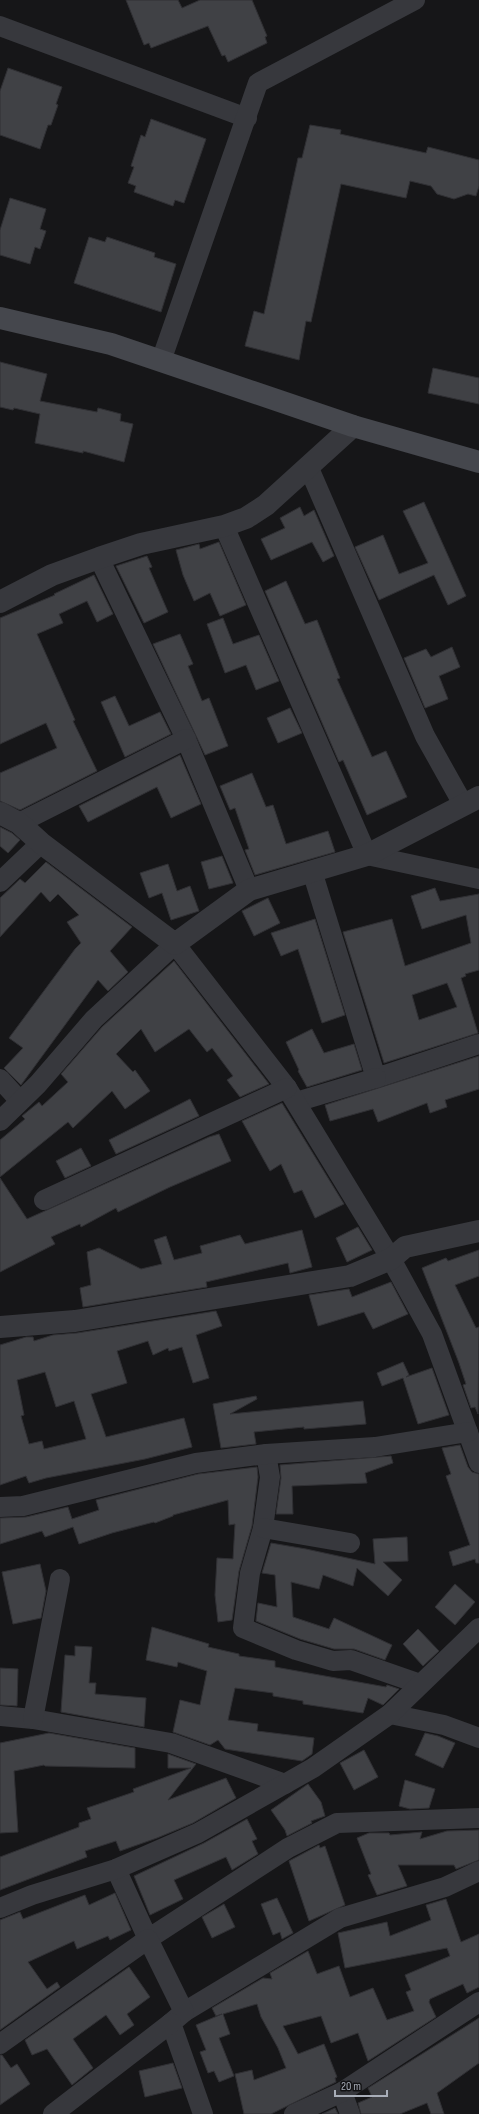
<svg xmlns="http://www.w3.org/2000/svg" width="479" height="2114" viewBox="0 0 479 2114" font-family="'Sofia Sans Condensed',sans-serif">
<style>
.building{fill:#404145;stroke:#303034;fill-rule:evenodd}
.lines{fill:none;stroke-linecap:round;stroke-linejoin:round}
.minor{stroke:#37383d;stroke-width:20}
.tertiary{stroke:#37383d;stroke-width:22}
.secondary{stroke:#45474d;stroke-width:22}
</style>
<rect width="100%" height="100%" fill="#161618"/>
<g class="building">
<polygon points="126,0 178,0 182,8 200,0 252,0 267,36 265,37 267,43 228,62 225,55 222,56 208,26 151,48 149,43 144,45"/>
<polygon points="8,68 62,87 56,104 58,105 51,125 48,125 40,149 0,135 0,91"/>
<polygon points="151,119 206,139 184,203 175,200 173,206 134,192 136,186 128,183 134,167 131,166 141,135 145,137"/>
<polygon points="310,125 341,130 340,134 426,153 428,147 479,160 479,186 476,196 468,194 454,199 437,194 431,186 410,181 406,198 341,184 311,322 306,321 299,360 245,346 254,311 264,314 298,158 302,158"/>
<polygon points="10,198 46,209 40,229 46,231 40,249 35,247 30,264 0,255 0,230"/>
<polygon points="89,237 105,242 107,237 155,253 154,257 176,264 161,312 74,283"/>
<polygon points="0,362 47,374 40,401 97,412 98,408 121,414 120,421 133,424 124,462 83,451 83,453 35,443 40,414 14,408 13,410 0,407"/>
<polygon points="433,368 479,378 479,404 428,393"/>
<polygon points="424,502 466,596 448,605 434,575 379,600 355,547 383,535 399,574 428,563 403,511"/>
<polygon points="300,507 304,516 314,510 334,556 323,562 312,542 271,560 261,539 285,528 280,518"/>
<polygon points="219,542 246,605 220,616 210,593 194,601 183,575 176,550 199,544 200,549"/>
<polygon points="147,556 152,567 149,568 168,612 144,623 116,566"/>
<polygon points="94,575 113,614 97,622 87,601 59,614 63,623 37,634 75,720 73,721 97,771 20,810 0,801 0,773 57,748 46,723 0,744 0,618 55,595 54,594"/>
<polygon points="286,581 305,624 317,620 340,678 337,679 372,757 386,751 407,797 367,815 343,760 339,762 265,591"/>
<polygon points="223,618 233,644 259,635 279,681 256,690 246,665 225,673 207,624"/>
<polygon points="180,634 193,664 188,666 202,701 209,698 228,746 205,755 153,644"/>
<polygon points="452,647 460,667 439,676 448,699 425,708 404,658 426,649 431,657"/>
<polygon points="115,696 129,726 160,712 171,734 125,757 101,702"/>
<polygon points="290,708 302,733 278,743 267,718"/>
<polygon points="180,755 201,804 171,818 157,787 88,822 79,806"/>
<polygon points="252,773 266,807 273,805 286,844 328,831 335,852 255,875 245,850 249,849 235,808 230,810 220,786"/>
<polygon points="0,827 12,833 20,840 8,853 0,846"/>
<polygon points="222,856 233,883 209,889 201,862"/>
<polygon points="46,862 132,927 110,951 128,972 108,991 98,980 21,1085 4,1068 23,1048 9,1038 75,949 81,943 67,922 79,915 58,894 50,902 41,892 0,937 0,898 20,879 25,883"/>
<polygon points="168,864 177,891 190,886 199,911 171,920 162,893 149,898 140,873"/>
<path d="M435 888 440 901 479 894V970L465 974 466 976 461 978 478 1033 384 1063 343 932 392 919 405 966 471 943 466 915 422 929 411 896ZM447 983 457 1007 419 1020 412 995Z"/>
<polygon points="268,898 280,923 254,936 242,911"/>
<polygon points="315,919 345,1015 322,1023 298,949 281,956 271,933"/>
<polygon points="174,961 269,1084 240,1097 227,1080 233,1076 212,1048 207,1052 189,1029 155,1052 141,1029 116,1054 133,1072 135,1070 150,1091 125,1109 112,1091 73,1128 68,1122 0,1177 0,1140 25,1119 22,1116 39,1102 42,1106 68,1082 61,1074 102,1027"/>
<polygon points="312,1029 324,1053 354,1044 362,1070 307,1087 298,1071 299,1070 286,1042"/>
<polygon points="479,1056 479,1089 445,1100 447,1107 430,1113 427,1103 378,1122 373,1109 330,1121 325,1105"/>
<polygon points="190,1099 199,1116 116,1154 109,1140"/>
<polygon points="282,1103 344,1204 315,1218 302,1190 294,1193 281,1164 270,1171 242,1121"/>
<polygon points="219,1134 231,1161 170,1187 118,1212 116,1208 81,1227 80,1224 51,1237 55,1244 0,1272 0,1178 27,1219 209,1137"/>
<polygon points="81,1148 91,1166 65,1178 56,1161"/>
<polygon points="358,1227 372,1250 347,1262 336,1238"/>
<polygon points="302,1230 312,1267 290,1273 288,1263 206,1282 207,1287 83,1307 80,1288 91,1285 87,1252 99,1248 141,1269 162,1264 154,1240 166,1236 174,1260 202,1253 200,1246 240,1235 245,1244"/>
<polygon points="479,1250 479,1276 455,1285 476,1328 479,1327 478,1414 475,1407 471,1408 463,1385 466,1384 459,1363 422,1268 446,1258 448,1261"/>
<polygon points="391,1282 408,1314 373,1329 364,1312 318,1326 309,1295 349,1289 352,1297"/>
<path d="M216 1311 222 1326 196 1335 209 1378 193 1383 182 1347 169 1351 168 1348 153 1355 148 1341 117 1351 127 1383 91 1394 106 1437 184 1418 192 1447 145 1459 46 1478 29 1483 26 1476 0 1485V1345L26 1337H33L34 1341 53 1335 77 1333ZM45 1372 56 1407 74 1401 86 1439 44 1449 42 1441 29 1444 21 1416 24 1415 17 1380Z"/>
<polygon points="403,1362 409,1375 406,1377 432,1368 449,1415 418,1424 403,1378 382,1386 377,1373"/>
<polygon points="256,1396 257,1399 230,1414 363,1401 366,1424 304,1429 304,1427 254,1432 256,1444 221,1448 213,1404"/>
<polygon points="460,1445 468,1467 472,1472 479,1474 479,1563 476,1563 475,1559 453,1566 449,1552 470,1545 446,1476 451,1474 442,1448"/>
<polygon points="391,1456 393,1463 365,1473 367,1483 292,1486 293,1514 276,1514 281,1478 280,1465"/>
<polygon points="257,1467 258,1477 252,1526 239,1571 232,1620 218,1622 215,1595 217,1558 233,1559 235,1524 229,1525 228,1500 173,1515 173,1516 155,1523 154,1522 112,1533 79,1544 73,1527 45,1537 42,1531 0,1544 0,1518 26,1517 68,1507 72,1519 99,1510 96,1500 198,1474"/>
<polygon points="407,1537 408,1561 383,1562 402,1580 388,1596 357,1568 353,1586 323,1575 319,1589 291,1582 293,1617 329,1629 334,1618 392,1645 385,1660 354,1649 334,1649 300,1639 256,1621 258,1603 277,1607 275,1575 262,1573 271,1543 306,1549 375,1564 373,1539"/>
<polygon points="40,1564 46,1591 41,1618 13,1624 2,1572"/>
<polygon points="455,1584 475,1602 455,1625 435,1607"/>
<polygon points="152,1627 209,1644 208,1647 239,1654 239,1656 275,1661 275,1667 386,1687 387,1685 399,1689 383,1705 368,1698 363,1713 303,1704 303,1701 273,1696 273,1693 235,1688 228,1720 258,1724 257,1731 314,1738 312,1754 302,1761 225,1749 218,1740 210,1745 173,1732 180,1700 200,1705 207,1671 178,1662 177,1667 146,1660"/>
<polygon points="418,1629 439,1651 423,1666 403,1644"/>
<polygon points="75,1646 92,1647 89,1683 96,1683 95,1694 146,1698 144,1727 61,1712 65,1655 75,1656"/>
<polygon points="0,1668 18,1669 17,1706 0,1705"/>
<polygon points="49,1733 135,1748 135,1768 45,1766 44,1765 14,1771 18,1832 0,1833 0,1743"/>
<polygon points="425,1733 438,1736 455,1743 443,1768 415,1755"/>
<polygon points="364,1750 378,1777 354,1790 340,1763"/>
<polygon points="168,1754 196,1764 168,1800 226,1778 236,1798 193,1823 157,1838 120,1851 116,1841 85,1851 87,1857 0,1890 0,1857 79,1827 79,1823 91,1819 87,1808 134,1792 133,1789 191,1768 168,1768"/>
<polygon points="405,1780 435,1789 429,1808 410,1809 399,1806"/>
<polygon points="308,1784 321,1802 325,1816 311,1821 312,1823 287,1836 285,1830 271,1810"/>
<polygon points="247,1819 257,1839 252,1841 258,1854 232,1870 226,1857 174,1880 183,1899 150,1915 134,1876 204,1843"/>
<polygon points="479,1830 479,1860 456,1869 454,1865 398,1865 407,1886 377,1895 368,1875 371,1874 357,1838 369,1833 389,1833 390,1835 422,1832 420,1839 447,1831"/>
<polygon points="319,1845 320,1848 325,1846 345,1905 309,1921 289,1861"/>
<polygon points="115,1893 131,1930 110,1940 108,1936 77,1949 74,1941 28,1962 47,1989 57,1982 60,1987 0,2030 0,1920 20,1912 23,1919 85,1895 89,1905"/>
<polygon points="277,1898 293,1933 282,1939 280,1932 273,1935 261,1904"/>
<polygon points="446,1899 461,1942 479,1934 479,1987 467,1993 463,1984 430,1999 429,2002 436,2017 368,2061 358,2033 331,2043 321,2016 283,2026 298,2054 324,2044 337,2077 335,2078 336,2082 271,2114 244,2114 235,2074 252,2070 254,2080 286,2068 278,2048 261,2017 257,2004 223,2014 230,2034 219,2038 234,2076 219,2082 214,2071 208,2073 200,2052 206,2050 196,2025 222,2014 216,2016 212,2008 263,1978 272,1979 270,1973 308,1951 317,1974 339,1966 350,1997 373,1988 387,2020 414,2011 406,1992 411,1990 405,1975 450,1956 447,1948 345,1968 338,1933 387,1922 390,1936 431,1920 426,1905"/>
<polygon points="224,1904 235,1927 212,1938 202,1917"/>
<polygon points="129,1967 150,1997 127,2014 134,2025 120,2035 106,2015 73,2039 93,2068 72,2085 47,2049 32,2055 25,2040"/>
<polygon points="479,2018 479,2063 437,2093 444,2114 431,2114 427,2103 400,2114 361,2114 358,2103 372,2097 368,2088"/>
<polygon points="0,2055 2,2055 11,2068 17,2064 30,2084 0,2105"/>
<polygon points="173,2063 182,2088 145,2097 139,2071"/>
<polygon points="335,2108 338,2114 322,2114"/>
</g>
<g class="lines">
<g class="minor">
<polyline points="0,26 247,118"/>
<polyline points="161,361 258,83 415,0"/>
<polyline points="308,466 425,736 463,804"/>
<polyline points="224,526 367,855 479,879"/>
<polyline points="99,558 186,739 249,890"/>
<polyline points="19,823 186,739"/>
<polyline points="312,871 376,1078 479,1044"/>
<polyline points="0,882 41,843"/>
<polyline points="0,1079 20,1101"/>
<polyline points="296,1102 376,1078"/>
<polyline points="0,1121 38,1084 94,1019 175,944 287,1088 391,1259 432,1334 479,1463"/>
<polyline points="44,1200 287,1088"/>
<polyline points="266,1454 270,1477 263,1528 250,1573 243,1628 296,1650 333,1661 351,1660 420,1684"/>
<polyline points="0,1507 23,1506 196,1463 266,1454 375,1447 468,1432"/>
<polyline points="263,1528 350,1543"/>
<polyline points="390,1714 444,1725 479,1738"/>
<polyline points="0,1716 33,1719 171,1743 285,1784"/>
<polyline points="33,1719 60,1579"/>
<polyline points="116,1869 148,1939 288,1848 337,1823 479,1818"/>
<polyline points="0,1908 32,1895 116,1869 198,1833 313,1768 390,1714 479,1628"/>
<polyline points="184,2012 340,1918 445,1887 479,1871"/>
<polyline points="0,2044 148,1939 184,2012 171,2023 203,2114"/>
<polyline points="342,2092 350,2114"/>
<polyline points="53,2114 171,2023"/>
<polyline points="294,2114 342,2092 479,2002"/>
</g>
<g class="tertiary">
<polyline points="0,602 52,575 99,558 141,544 224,526 246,518 266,505 353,426"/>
<polyline points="0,813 19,823 41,843 175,944 249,890 367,855 479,797"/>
<polyline points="0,1327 75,1321 350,1276 391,1259 405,1247 479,1231"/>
</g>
<polyline class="secondary" points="0,318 111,344 353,426 479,462"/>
</g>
<path d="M335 2090v6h52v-6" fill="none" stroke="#a8adb8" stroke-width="2"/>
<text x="341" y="2090" font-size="12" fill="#a8adb8" stroke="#111113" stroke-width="3" paint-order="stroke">20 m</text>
</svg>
